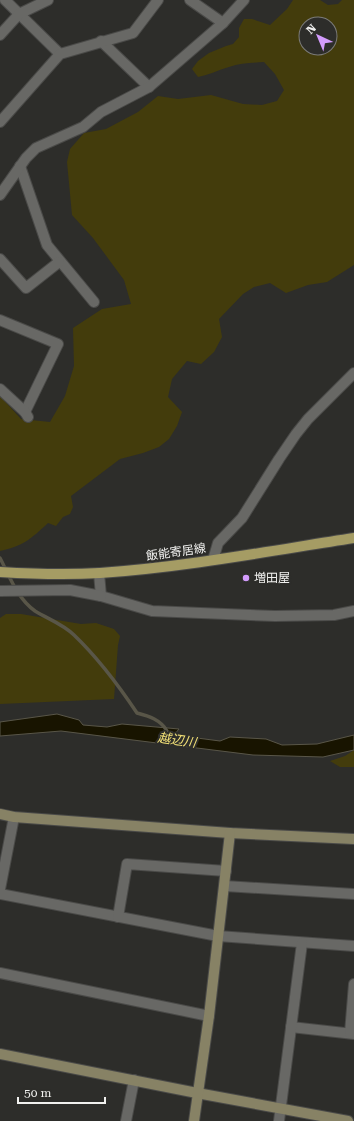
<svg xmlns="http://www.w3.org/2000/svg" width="354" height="1121" viewBox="0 0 354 1121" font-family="'Roboto Serif','Noto Sans JP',serif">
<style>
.green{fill:#433c0c;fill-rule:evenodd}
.water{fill:#181400;stroke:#595648}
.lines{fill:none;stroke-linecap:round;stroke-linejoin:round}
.stream{stroke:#595648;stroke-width:3.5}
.street-casing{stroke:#4a4a48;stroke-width:12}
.secondary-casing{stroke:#4a4a48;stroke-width:12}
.primary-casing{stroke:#4a4a48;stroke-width:12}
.street{stroke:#686865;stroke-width:10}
.secondary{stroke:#878265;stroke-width:10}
.primary{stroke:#a59c64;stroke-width:10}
.poi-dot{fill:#d39cfc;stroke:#2d2d2a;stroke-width:1.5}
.labels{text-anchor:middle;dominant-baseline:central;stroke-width:4;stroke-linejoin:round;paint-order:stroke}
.street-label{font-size:12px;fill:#f1f1ef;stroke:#2d2d2a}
.poi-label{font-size:12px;fill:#f1f1ef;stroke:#2d2d2a;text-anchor:start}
.water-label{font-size:13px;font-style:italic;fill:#f3e177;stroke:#2d2d2a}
</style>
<rect width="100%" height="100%" fill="#2d2d2a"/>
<g class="green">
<path d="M293 0H320L328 5 338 4 342 0H354V265L327 282 308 285 286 293 270 283 254 287 243 294 219 319 222 337 214 352 201 364 187 361 172 379 168 397 182 412 177 426 169 439 159 447 143 453 120 459 71 496 73 507 70 514 63 517 56 526 48 523C31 539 23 546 0 551V396L21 419 50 422 65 396 74 366 73 328 102 309 131 304 124 280 93 238 72 215 67 162 70 149 84 133 106 129 138 112 158 96 178 99 211 95 243 104 262 105 277 101 284 90 275 74 264 62C252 63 240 63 229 67 218 70 209 75 198 77L192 69 198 61 209 53 226 46 233 44 239 37V28L244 19H252L270 25 287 9ZM306 24H330V48H306Z"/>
<polygon points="6,614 21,614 81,624 96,623 114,629 120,636 118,645 114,699 0,704 0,618"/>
<polygon points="354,750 354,767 340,767 330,761 345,756"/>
</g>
<polygon class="water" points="57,714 79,720 83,725 107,727 122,724 179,729 174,735 220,741 230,737 266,739 282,745 317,744 354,735 354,750 323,757 253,755 61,731 0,736 0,722"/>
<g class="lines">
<path class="stream" d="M0 558C10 577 17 598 35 611 48 619 63 624 74 635 98 658 119 686 137 713 149 716 161 720 167 731"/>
<g class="street-casing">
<g id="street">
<polyline points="5,0 60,54"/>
<polyline points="190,0 223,23"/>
<polyline points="0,35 19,14 48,0"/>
<polyline points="101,41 149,87"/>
<polyline points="0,122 60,54 133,33 158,0"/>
<polyline points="20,166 47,245 94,302"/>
<polyline points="0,195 26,158 36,148 83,127 101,112 149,87 223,23 244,0"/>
<polyline points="0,259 26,288 59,262"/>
<polyline points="0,320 58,344 25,412"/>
<polyline points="0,389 25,412 28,417"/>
<polyline points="213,560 218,543 242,518 279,459 296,434 308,419 354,373"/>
<polyline points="99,573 101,596 152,611 275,616 334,615 354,611"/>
<polyline points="0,591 70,590 101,596"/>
<polyline points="225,886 354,894"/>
<polyline points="0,889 14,817"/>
<polyline points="0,894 218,936 354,946"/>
<polyline points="118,917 127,864 226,871"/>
<polyline points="0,973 209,1016"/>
<polyline points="291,1027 354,1034"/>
<polyline points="350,1033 354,984"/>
<polyline points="126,1121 134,1080"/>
<polyline points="279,1121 302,943"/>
</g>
</g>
<g class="secondary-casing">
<g id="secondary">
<polyline points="0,814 14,817 230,833 354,839"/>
<polyline points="0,1054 197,1093 348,1121"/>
<polyline points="194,1121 209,1016 230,833"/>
</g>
</g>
<g class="primary-casing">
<path id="primary" d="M0 572C33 574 67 575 100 573 185 567 270 551 354 538"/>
</g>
<use href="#street" class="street"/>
<use href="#secondary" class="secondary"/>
<use href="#primary" class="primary"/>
</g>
<circle class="poi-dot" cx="246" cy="578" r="4"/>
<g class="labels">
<g class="street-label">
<text transform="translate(176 552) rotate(-8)">飯能寄居線</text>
</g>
<g class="poi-label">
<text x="254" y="578">増田屋</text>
</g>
<g class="water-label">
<text transform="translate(177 740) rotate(8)">越辺川</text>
</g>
</g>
<g transform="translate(318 36) rotate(316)"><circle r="19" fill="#2d2d2a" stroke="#7b7b79"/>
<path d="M0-3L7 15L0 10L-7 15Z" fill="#d39cfc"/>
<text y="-6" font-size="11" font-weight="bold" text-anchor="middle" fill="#f1f1ef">N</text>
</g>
<path d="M18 1097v6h87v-6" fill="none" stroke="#f1f1ef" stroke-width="2"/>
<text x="24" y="1097" font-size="12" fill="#f1f1ef" stroke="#2d2d2a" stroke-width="3" paint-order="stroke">50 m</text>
</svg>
